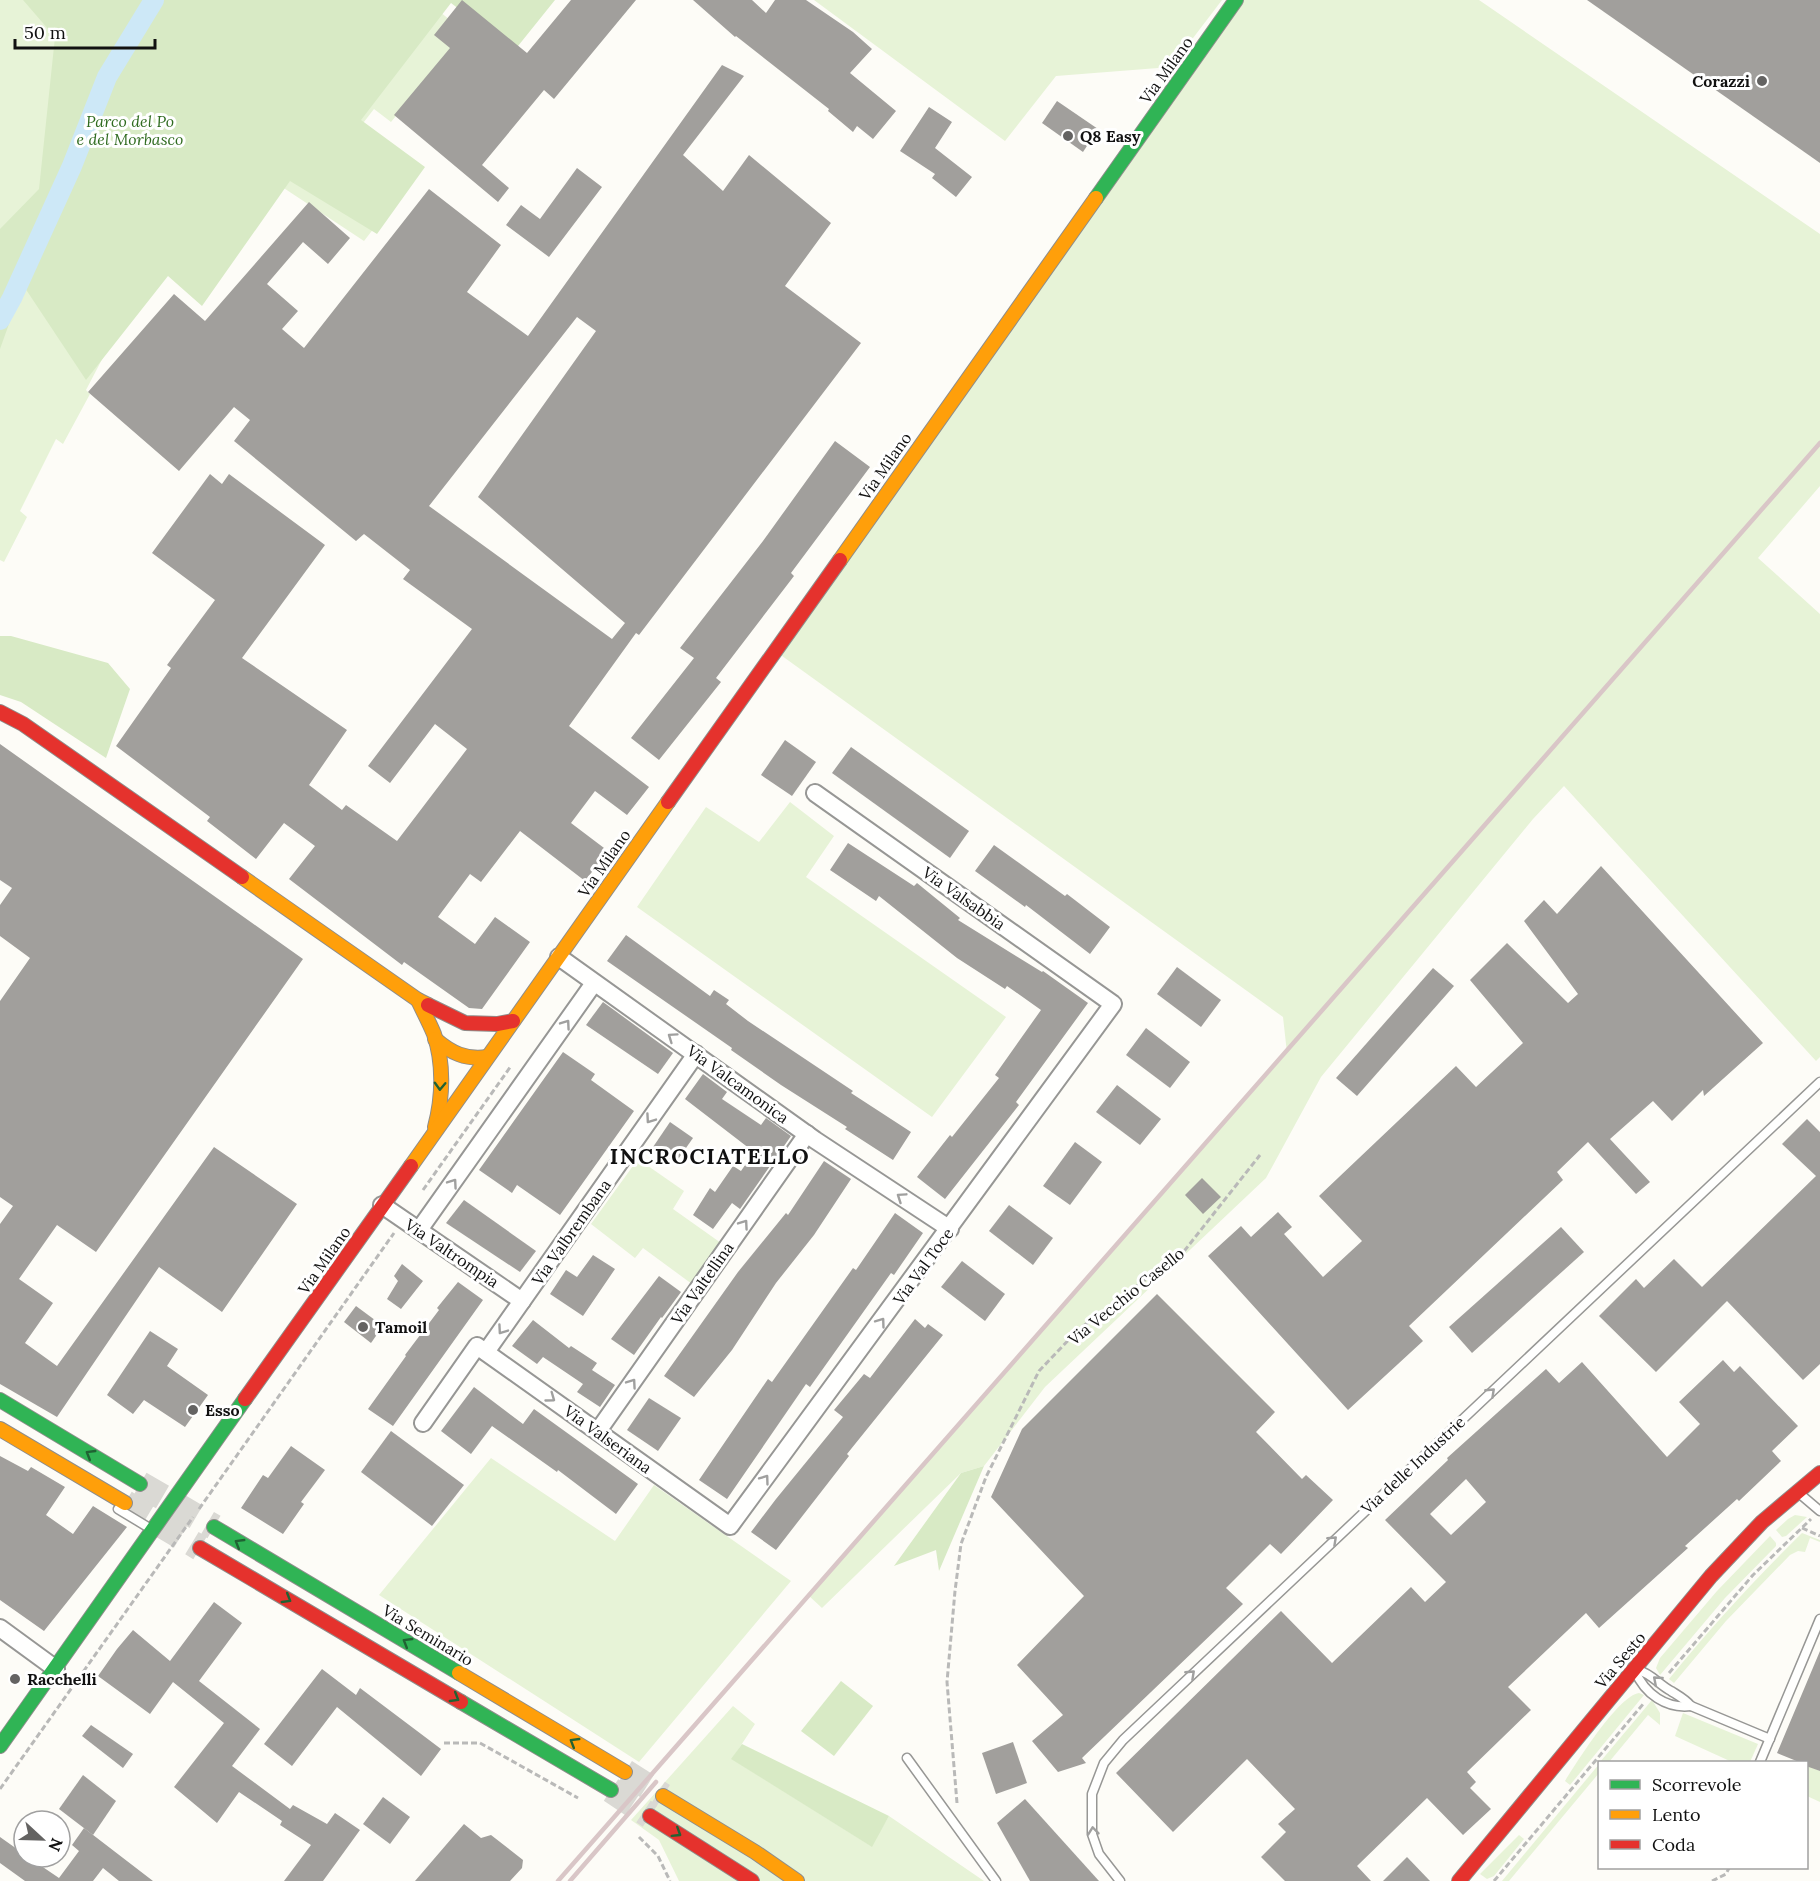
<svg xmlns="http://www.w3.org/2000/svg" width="1820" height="1881" viewBox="0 0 1820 1881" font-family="Lora,serif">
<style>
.green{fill:#e7f3d7}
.forest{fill:#d8eac5}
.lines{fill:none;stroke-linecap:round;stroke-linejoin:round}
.canal{stroke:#cde8f7;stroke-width:20}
.building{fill:#a19f9c;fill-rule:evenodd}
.primary-tunnel{stroke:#dad9d4;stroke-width:26;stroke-dasharray:26 13;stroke-linecap:butt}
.lane-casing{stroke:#979795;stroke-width:11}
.street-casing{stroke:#979795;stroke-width:20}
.fast-casing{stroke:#8e8d8b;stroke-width:16}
.slow-casing{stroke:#8e8d8b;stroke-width:16}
.jam-casing{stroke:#8e8d8b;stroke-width:16}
.path{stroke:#b9b9b8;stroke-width:3;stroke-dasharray:6 3;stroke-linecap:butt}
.lane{stroke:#fffffe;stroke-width:8}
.street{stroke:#fffffe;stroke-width:16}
.fast{stroke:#30b455;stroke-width:14}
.slow{stroke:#ff9f0a;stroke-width:14}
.jam{stroke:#e5322d;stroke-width:14}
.rail{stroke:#d9c6c7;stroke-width:4.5}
.oneway{stroke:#a0a09f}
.oneway2{stroke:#206233}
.poi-dot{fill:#646362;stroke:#fff;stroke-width:2}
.labels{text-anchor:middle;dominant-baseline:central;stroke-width:6;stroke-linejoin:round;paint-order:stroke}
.street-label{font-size:16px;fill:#111;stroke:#fff}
.poi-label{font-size:16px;font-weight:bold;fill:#111;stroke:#fff;text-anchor:start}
.park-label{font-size:16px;font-style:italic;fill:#2f6b1f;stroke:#fff}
.district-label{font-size:22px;font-weight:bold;letter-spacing:1.5px;fill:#111;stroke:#fff}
</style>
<rect width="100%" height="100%" fill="#fdfcf7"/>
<g class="green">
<polygon points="0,0 450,0 440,12 450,20 456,42 391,122 374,109 336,158 388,210 364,241 264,175 154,260 86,390 90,394 63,444 56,439 20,511 27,517 4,562 0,560"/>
<polygon points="814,0 1222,0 1171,67 1056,76 1005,141"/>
<polygon points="1226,0 1479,0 1820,234 1820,486 1758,558 1820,614 1820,1057 1816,1061 1564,786 1533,819 1321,1077 1266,1178 1045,1387 984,1466 961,1473 822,1608 808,1595 1287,1053 1283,1017 771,648"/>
<polygon points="790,802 834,836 806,877 1006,1017 932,1117 637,907 706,807 759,842"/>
<polygon points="638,1159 684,1191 673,1209 721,1243 692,1284 643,1248 635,1258 591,1224"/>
<polygon points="491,1458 615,1541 654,1485 791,1581 639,1762 379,1595"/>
<polygon points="1795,1515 1807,1517 1786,1536 1782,1537 1776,1530 1788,1519"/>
<path d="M1802 1533 1820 1540V1542L1810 1538 1805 1552 1798 1551 1790 1555 1726 1621 1674 1683 1669 1679C1711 1627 1754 1580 1802 1533Z"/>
<polygon points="1770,1536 1776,1543 1776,1546 1725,1598 1660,1675 1656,1668 1660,1658 1717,1591"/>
<path d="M1639 1693 1644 1695 1570 1785 1565 1781C1577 1762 1618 1696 1639 1693Z"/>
<polygon points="1652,1700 1660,1713 1660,1725 1648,1715 1609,1762 1600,1762"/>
<polygon points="733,1706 755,1724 732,1759 871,1846 889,1816 984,1881 679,1881 659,1840 631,1820"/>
<polygon points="1683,1713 1758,1744 1750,1762 1732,1762 1675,1736"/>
<polygon points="1600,1763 1599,1773 1509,1881 1502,1881"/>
<polygon points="1806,1765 1820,1771 1820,1802 1807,1796"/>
<polygon points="1519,1835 1524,1839 1494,1876 1487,1879 1480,1874"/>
</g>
<g class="forest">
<polygon points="23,0 555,0 514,51 451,3 361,120 425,167 377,234 290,181 202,306 168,276 86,380 23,285 0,349 0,229 39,189 55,37"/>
<polygon points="0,636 11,636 108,663 130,689 106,758 21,702 0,695"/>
<polygon points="984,1466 939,1571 936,1550 894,1566 961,1473"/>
<polygon points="841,1681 873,1706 834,1756 801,1731"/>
<polygon points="742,1744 889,1816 872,1847 731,1759"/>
</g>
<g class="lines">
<polyline class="canal" points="0,320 12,298 72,166 107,77 154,0"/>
</g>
<g class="building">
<polygon points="462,0 527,53 571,0 636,0 554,99 544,90 482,165 509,188 498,202 394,115 450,48 434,35"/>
<polygon points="693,0 752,0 766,13 775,0 806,0 853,32 872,49 850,73 896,111 873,139 857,126 853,132 828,111 829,109 736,36 735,37"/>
<polygon points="1587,0 1820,0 1820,163"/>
<path d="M722 65 744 76 683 155 723 191 749 155 831 223 785 286 861 343 639 635 636 633 569 726 649 787 627 815 595 791 571 823 608 851 585 881 520 831 481 882 470 874 438 917 475 944 495 917 530 942 482 1009 469 1008 404 962 402 965 289 879 315 846 284 823 256 859 207 821 210 817 116 746 171 668 167 665 215 600 152 553 210 474 222 484 229 474 325 545 242 658 347 730 309 785 342 810 346 805 397 841 467 749 435 724 390 783 368 766 472 629 403 579 410 570 364 534 356 541 234 441 250 420 234 407 179 471 88 392 174 294 205 321 309 202 350 238 328 264 303 242 267 284 298 311 282 329 304 348 429 189 501 245 467 292 528 336ZM577 317 596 331 478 497 625 623 612 639 429 506Z"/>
<polygon points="1057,101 1098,129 1083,152 1042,123"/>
<polygon points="929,107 952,122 935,148 972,177 956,197 932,178 935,174 900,151"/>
<polygon points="577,168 602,187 549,257 506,225 521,205 540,219"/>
<polygon points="835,441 870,467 791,573 794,576 716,678 721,682 659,760 631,738 694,658 680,648 763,541"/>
<polygon points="785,740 816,762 792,796 761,775"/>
<polygon points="0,744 303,959 96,1252 57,1225 19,1279 53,1303 25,1343 57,1366 214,1147 297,1204 222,1312 159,1267 57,1417 0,1384 0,1224 13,1206 0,1197 0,1001 30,958 0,936 0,905 12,888 0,880"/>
<polygon points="851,747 969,831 950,858 832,773"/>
<polygon points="848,843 914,886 917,883 960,918 958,920 1042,972 1043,971 1088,1003 1016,1102 1019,1105 945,1199 917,1177 950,1135 952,1137 999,1078 995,1075 1041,1010 1007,986 1005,989 957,958 879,896 876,901 830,870"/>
<polygon points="994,845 1065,896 1067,894 1110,927 1090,954 1026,905 1025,907 975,871"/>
<polygon points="1601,866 1763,1043 1704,1096 1703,1090 1672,1121 1653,1101 1610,1139 1650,1182 1636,1194 1588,1142 1557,1172 1563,1180 1409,1326 1423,1341 1348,1410 1208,1256 1241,1226 1251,1237 1278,1212 1292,1227 1284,1234 1323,1277 1362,1241 1319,1196 1456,1066 1476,1087 1523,1043 1470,980 1507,943 1568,1003 1578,994 1524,921 1544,900 1557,914"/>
<polygon points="626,935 710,996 714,990 729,1000 726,1004 748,1021 853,1091 851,1093 911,1132 893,1160 845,1129 847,1127 781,1085 731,1050 732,1048 607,961"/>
<polygon points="1177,967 1221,1000 1201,1027 1157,994"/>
<polygon points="1433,968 1454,986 1357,1096 1336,1078"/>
<polygon points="603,1002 673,1053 658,1074 586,1025"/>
<polygon points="1146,1028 1190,1062 1170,1088 1126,1055"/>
<polygon points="563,1052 595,1074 591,1080 634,1111 560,1215 517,1185 512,1193 479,1170"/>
<polygon points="703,1074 727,1092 722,1099 761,1125 766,1118 791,1136 740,1209 732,1203 713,1229 693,1215 710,1188 715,1192 733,1166 741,1171 754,1152 685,1099"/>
<polygon points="1117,1085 1161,1119 1140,1145 1096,1112"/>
<polygon points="1807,1119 1820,1132 1820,1364 1803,1380 1727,1301 1656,1372 1599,1316 1636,1279 1644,1288 1674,1259 1702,1287 1816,1176 1782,1144"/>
<polygon points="670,1122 693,1138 674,1165 651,1150"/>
<polygon points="1075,1142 1102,1162 1070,1205 1043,1186"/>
<polygon points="824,1161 851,1179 814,1235 776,1283 732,1350 694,1397 664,1376 738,1272 786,1213 788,1215"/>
<polygon points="1202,1178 1221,1197 1203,1214 1185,1195"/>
<polygon points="464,1200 536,1251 520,1272 446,1223"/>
<polygon points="1009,1205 1053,1238 1033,1265 989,1231"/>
<polygon points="895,1213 923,1233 894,1275 891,1273 810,1387 806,1384 727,1499 699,1480 768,1379 772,1382 853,1268 856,1270"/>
<polygon points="1561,1227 1584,1252 1472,1353 1449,1327"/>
<polygon points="593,1255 615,1269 583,1316 550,1294 566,1270 577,1277"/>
<polygon points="962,1261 1005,1294 985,1321 941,1287"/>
<polygon points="402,1264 423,1281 401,1309 387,1299 398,1281 394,1276"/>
<polygon points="659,1276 681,1292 662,1318 661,1317 634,1355 611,1339"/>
<polygon points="458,1282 483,1300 393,1426 368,1409 406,1356 405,1355 439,1310 437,1308"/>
<polygon points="1157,1294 1275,1412 1256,1432 1302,1479 1306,1475 1333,1500 1281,1554 1270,1544 1226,1588 1243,1604 1082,1758 1086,1763 1058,1772 1032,1741 1063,1715 1017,1665 1084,1596 991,1497 1022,1429"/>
<polygon points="356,1306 383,1326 371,1343 344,1322"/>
<polygon points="915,1319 925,1328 928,1324 943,1335 847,1454 849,1456 776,1550 751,1532 776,1499 843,1417 834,1410 864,1374 870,1378"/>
<polygon points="533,1320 569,1348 571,1346 597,1363 592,1370 615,1385 600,1407 577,1392 583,1384 543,1357 537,1364 512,1346"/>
<polygon points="150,1331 178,1349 167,1366 208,1395 185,1427 144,1400 133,1414 107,1395"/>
<path d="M1723 1360 1734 1372 1740 1366 1798 1426 1772 1451 1781 1461 1739 1501 1737 1499 1685 1546 1688 1548 1599 1628 1586 1613 1508 1687 1531 1710 1467 1772 1476 1782 1470 1788 1491 1809 1463 1835 1427 1798 1357 1866 1371 1881H1285L1261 1857 1286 1832 1278 1824 1295 1809 1247 1759 1173 1832 1116 1773 1281 1611 1332 1663 1411 1587 1425 1602 1446 1582 1385 1520 1448 1460 1447 1458 1546 1369 1559 1383 1582 1362 1667 1457 1700 1424 1679 1402ZM1466 1479 1486 1502 1451 1535 1430 1514Z"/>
<polygon points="474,1387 523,1424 534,1409 638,1484 616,1514 558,1470 557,1472 492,1426 471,1454 441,1431"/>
<polygon points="649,1398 681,1418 658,1451 627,1430"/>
<polygon points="391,1431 464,1485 432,1526 361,1472"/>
<polygon points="291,1446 325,1470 301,1502 304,1504 283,1534 241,1508 263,1475 268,1478"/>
<polygon points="0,1456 28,1471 31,1467 65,1487 46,1515 73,1534 93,1506 127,1527 44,1631 0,1600"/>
<polygon points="214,1602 242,1623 199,1681 260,1729 232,1766 290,1809 293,1805 327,1824 335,1813 360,1830 323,1881 284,1881 311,1845 280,1825 282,1821 239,1792 217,1823 174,1787 224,1723 173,1682 150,1714 98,1676 117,1649 133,1630 170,1661"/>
<polygon points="1820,1651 1820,1771 1806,1766 1806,1762 1799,1762 1777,1753"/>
<polygon points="322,1669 356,1695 360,1688 441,1749 421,1776 337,1707 292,1766 264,1744"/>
<polygon points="91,1725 133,1754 123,1768 82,1736"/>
<polygon points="1013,1742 1027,1783 996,1794 982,1753"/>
<polygon points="83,1775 116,1801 93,1835 59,1809"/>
<polygon points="383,1797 410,1817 390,1844 363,1824"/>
<polygon points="1025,1799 1099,1881 1030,1881 997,1823"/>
<polygon points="464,1824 481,1838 491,1835 523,1860 522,1868 510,1881 415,1881"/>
<polygon points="84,1828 153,1881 119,1881 103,1868 93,1881 25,1881 0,1863 0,1837 24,1854 24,1857 28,1857 59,1878 79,1851 72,1845"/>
<polygon points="1407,1857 1430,1881 1383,1881"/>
</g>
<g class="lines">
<g class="primary-tunnel">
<polyline points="140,1484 214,1527"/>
<polyline points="125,1503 200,1548"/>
<polyline points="625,1772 663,1796"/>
<polyline points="611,1790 650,1816"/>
</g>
<g class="lane-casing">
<g id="lane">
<polyline points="1800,1494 1820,1511"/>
<polyline points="118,1509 151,1529"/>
<path d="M1638 1670C1652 1674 1658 1684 1671 1691 1679 1696 1685 1699 1691 1706L1770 1739"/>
<path d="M1635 1671C1645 1694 1666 1709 1691 1706"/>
<polyline points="907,1758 996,1881"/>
<polyline points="1760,1762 1820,1619"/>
<polyline points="1120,1881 1099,1854 1092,1834 1092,1794 1104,1763 1123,1740 1820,1082"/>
</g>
</g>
<g class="street-casing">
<g id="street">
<polyline points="559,957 815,1140 950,1229"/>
<polyline points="382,1205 522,1301"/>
<polyline points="419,1230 594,983"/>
<polyline points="486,1352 696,1054"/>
<polyline points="423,1423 477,1346 730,1526 1113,1004 815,793"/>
<polyline points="598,1431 807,1134"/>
<polyline points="0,1628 56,1669"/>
</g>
</g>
<g class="fast-casing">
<g id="fast">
<polyline points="1096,198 1236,0"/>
<polyline points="0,1400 140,1484"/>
<polyline points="214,1527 459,1673"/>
<polyline points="461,1702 611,1790"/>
<polyline points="0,1746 245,1399"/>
</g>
</g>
<g class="slow-casing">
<g id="slow">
<polyline points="840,560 1096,198"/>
<polyline points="242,877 418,1000 428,1005"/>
<path d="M418 1000C423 1011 429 1022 434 1034 444 1063 443 1097 435 1127"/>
<path d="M435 1039C451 1053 466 1060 487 1057"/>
<polyline points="411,1166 668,802"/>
<polyline points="0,1429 125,1503"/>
<polyline points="459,1673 625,1772"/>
<polyline points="663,1796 755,1852 797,1881"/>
</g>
</g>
<g class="jam-casing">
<g id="jam">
<polyline points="0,712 23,724 242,877"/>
<polyline points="668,802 840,560"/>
<polyline points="428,1005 465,1023 497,1024 513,1021"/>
<polyline points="245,1399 411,1166"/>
<polyline points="200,1548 461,1702"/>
<polyline points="650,1816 752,1881"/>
<polyline points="1459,1881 1711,1576 1762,1522 1820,1473"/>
</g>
</g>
<g class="path">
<polyline points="423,1190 511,1066"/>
<polyline points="199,1509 394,1233"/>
<polyline points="1802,1528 1820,1536"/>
<polyline points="1669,1673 1753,1575 1811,1519"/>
<polyline points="444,1743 480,1743 578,1798"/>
<polyline points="0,1789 193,1517"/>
<polyline points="957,1803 947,1682 955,1591 961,1544 986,1477 1039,1371 1078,1330 1185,1250 1260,1155"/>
<polyline points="639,1837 658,1856 670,1881"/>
<polyline points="1494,1881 1644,1703"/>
<polyline points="1712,1881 1726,1874 1729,1868"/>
</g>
<use href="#lane" class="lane"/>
<use href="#street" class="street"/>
<use href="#fast" class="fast"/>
<use href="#slow" class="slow"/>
<use href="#jam" class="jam"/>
<g class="rail">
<polyline points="558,1881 1820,443"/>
<polyline points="570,1881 656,1782"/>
</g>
</g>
<defs><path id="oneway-chevron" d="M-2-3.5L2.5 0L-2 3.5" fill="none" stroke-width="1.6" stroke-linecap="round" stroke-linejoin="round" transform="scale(1.5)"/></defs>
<g class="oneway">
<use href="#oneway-chevron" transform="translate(566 1024) rotate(-55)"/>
<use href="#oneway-chevron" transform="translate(672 1037) rotate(-145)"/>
<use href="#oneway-chevron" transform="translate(650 1119) rotate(125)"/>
<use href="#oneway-chevron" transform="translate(453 1183) rotate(-55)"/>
<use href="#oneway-chevron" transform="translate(901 1197) rotate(-146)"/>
<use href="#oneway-chevron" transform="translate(744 1224) rotate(-55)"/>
<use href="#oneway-chevron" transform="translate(881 1322) rotate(-54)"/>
<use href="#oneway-chevron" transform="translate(502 1330) rotate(125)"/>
<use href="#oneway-chevron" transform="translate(632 1383) rotate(-55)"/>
<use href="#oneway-chevron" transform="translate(1491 1392) rotate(-43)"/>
<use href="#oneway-chevron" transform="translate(551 1398) rotate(36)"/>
<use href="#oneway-chevron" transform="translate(765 1479) rotate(-54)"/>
<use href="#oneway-chevron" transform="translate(1333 1540) rotate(-43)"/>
<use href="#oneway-chevron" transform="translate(1191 1674) rotate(-43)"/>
<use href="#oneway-chevron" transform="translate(1657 1680) rotate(-139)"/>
<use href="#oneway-chevron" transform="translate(1093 1831) rotate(-96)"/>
</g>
<g class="oneway2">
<use href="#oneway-chevron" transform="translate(440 1086) rotate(92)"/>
<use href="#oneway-chevron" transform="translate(90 1454) rotate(-149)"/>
<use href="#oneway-chevron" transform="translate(239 1543) rotate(-149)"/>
<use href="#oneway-chevron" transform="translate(287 1599) rotate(31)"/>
<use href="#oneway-chevron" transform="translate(407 1642) rotate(-149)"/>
<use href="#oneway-chevron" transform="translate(455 1698) rotate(31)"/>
<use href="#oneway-chevron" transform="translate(574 1742) rotate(-149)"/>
<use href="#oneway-chevron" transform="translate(677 1833) rotate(32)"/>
</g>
<g class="poi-dot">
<circle cx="1762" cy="81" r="6"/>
<circle cx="1068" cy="136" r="6"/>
<circle cx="363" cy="1327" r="6"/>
<circle cx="193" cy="1410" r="6"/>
<circle cx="15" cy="1679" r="6"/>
</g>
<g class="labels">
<g class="street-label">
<text transform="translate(1166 70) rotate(-54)">Via Milano</text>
<text transform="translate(885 466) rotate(-55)">Via Milano</text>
<text transform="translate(604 863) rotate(-55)">Via Milano</text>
<text transform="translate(964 898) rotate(35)">Via Valsabbia</text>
<text transform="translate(738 1084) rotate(36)">Via Valcamonica</text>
<text transform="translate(571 1232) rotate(-55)">Via Valbrembana</text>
<text transform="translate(452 1253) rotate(34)">Via Valtrompia</text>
<text transform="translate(324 1260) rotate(-55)">Via Milano</text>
<text transform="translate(923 1266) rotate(-54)">Via Val Toce</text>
<text transform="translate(702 1283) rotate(-55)">Via Valtellina</text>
<text transform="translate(1126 1296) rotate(-39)">Via Vecchio Casello</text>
<text transform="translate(608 1439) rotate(36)">Via Valseriana</text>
<text transform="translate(1413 1465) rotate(-43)">Via delle Industrie</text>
<text transform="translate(428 1635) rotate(31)">Via Seminario</text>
<text transform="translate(1620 1660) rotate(-50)">Via Sesto</text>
</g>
<g class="poi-label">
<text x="1750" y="81" text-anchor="end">Corazzi</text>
<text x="1080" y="136">Q8 Easy</text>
<text x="375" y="1327">Tamoil</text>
<text x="205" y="1410">Esso</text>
<text x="27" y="1679">Racchelli</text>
</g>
<g class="park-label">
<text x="130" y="121">Parco del Po<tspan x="130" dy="18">e del Morbasco</tspan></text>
</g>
<g class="district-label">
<text x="710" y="1156">INCROCIATELLO</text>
</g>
</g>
<rect x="1598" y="1761" width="210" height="108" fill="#ffffff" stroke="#a0a0a0" stroke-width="1.5"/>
<rect x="1610" y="1780" width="30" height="9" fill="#30b455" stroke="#a0a0a0" stroke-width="1.5"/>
<text x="1652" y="1791" font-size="18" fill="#111111">Scorrevole</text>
<rect x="1610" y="1810" width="30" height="9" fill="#ff9f0a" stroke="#a0a0a0" stroke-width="1.5"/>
<text x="1652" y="1821" font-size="18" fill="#111111">Lento</text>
<rect x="1610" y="1840" width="30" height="9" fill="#e5322d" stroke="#a0a0a0" stroke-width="1.5"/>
<text x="1652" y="1851" font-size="18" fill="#111111">Coda</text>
<g transform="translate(42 1839) rotate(112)"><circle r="28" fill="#ffffff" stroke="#a0a0a0" stroke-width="1.5"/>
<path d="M0-4.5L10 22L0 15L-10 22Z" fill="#646362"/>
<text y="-9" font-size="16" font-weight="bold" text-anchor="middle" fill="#111111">N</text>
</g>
<path d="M15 39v9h140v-9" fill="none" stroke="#111111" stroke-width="3"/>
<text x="24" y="39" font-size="18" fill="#111111" stroke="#ffffff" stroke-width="4.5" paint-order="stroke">50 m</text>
</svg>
